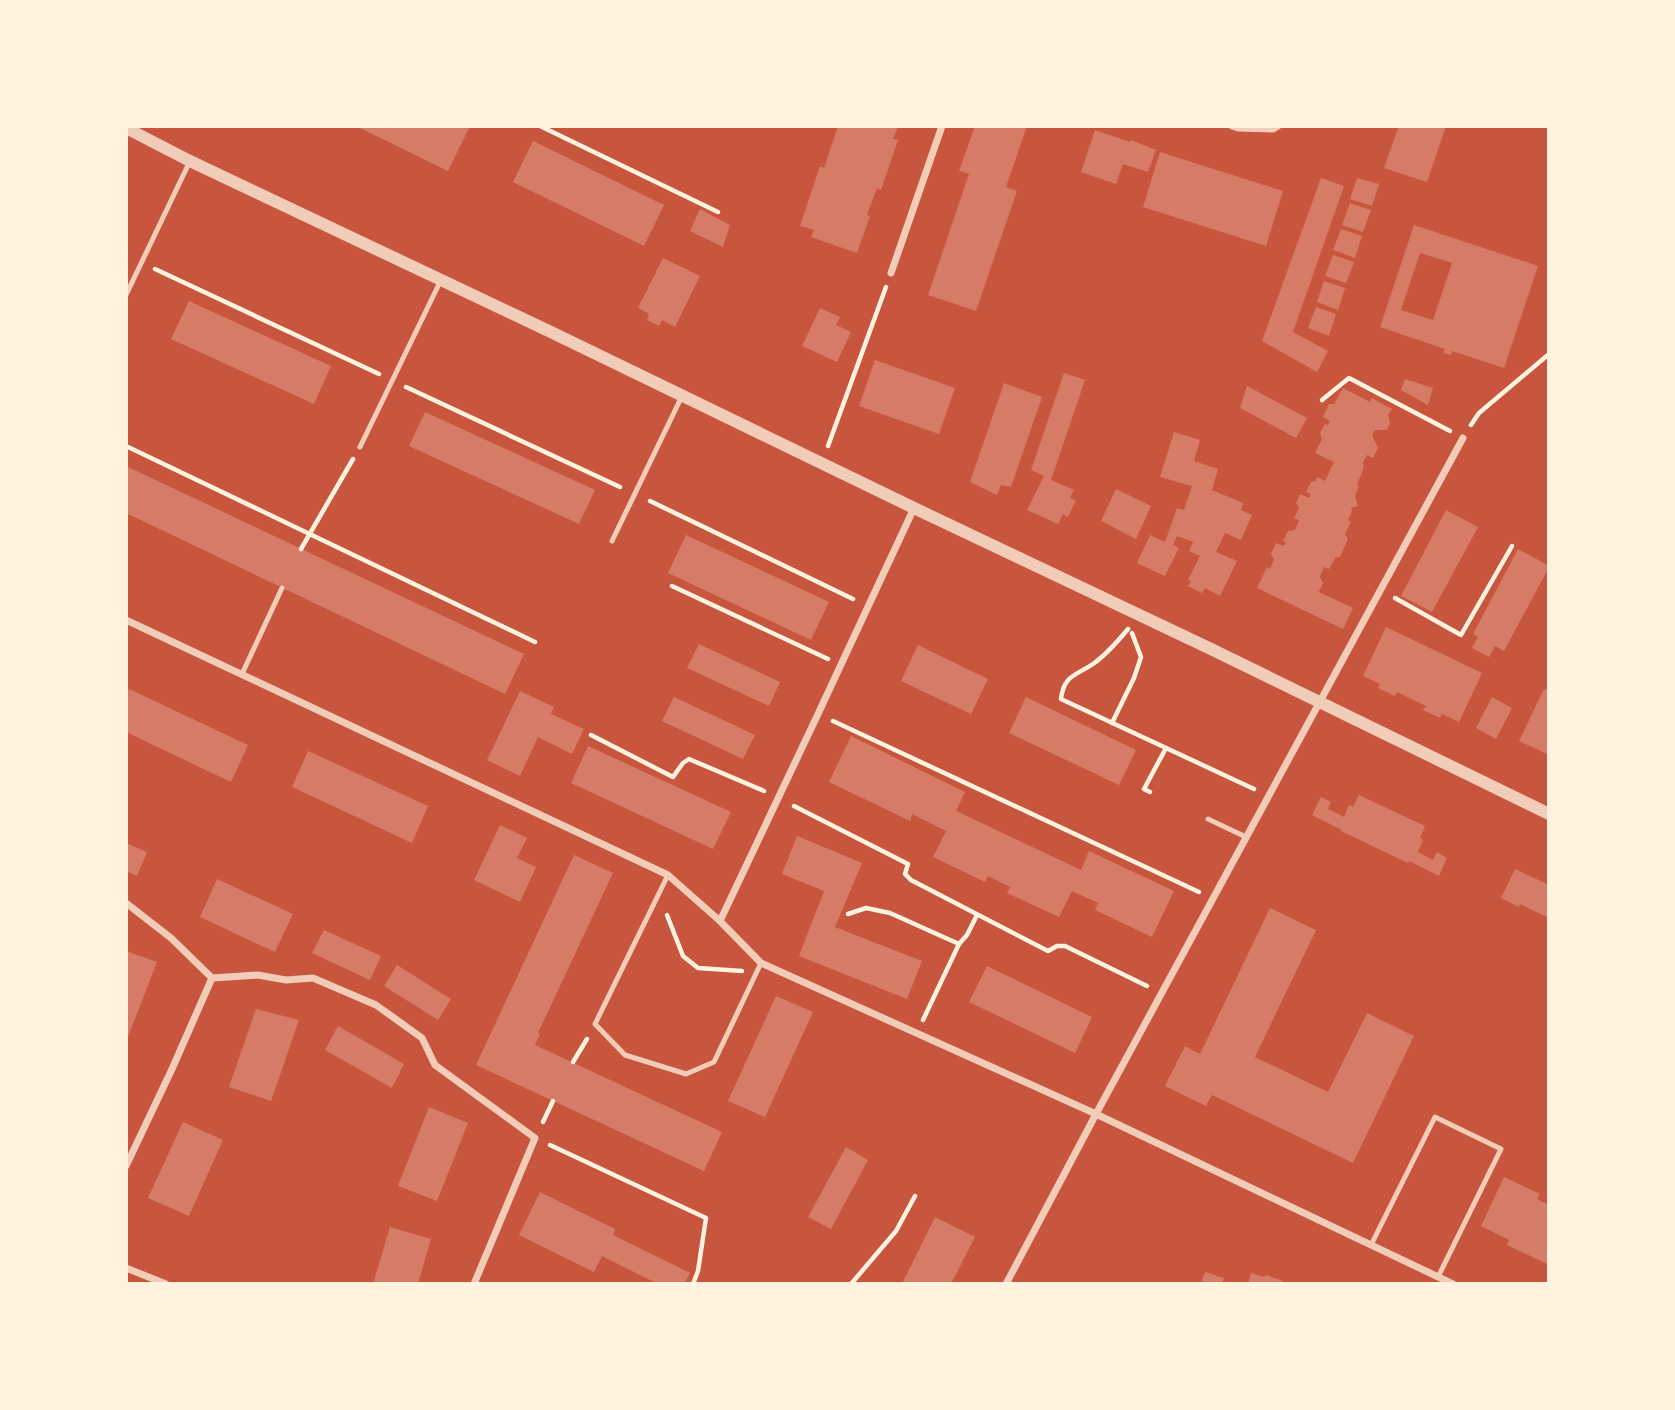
<svg xmlns="http://www.w3.org/2000/svg" width="1675" height="1410" viewBox="0 0 1675 1410" font-family="'Space Grotesk',sans-serif">
<style>
.building{fill:#d67c66;fill-rule:evenodd}
.lines{fill:none;stroke-linecap:round;stroke-linejoin:round}
.path{stroke:#fff3e0;stroke-width:4.5}
.service{stroke:#f1ccb7;stroke-width:5}
.minor{stroke:#f1ccb7;stroke-width:7}
.tertiary{stroke:#f1ccb7;stroke-width:12}
</style>
<rect width="100%" height="100%" fill="#c8553d"/>
<g class="building">
<polygon points="356,126 466,126 469,128 448,171"/>
<polygon points="838,126 898,126 893,139 898,140 881,190 877,188 867,215 870,216 857,253 811,237 814,230 800,226 820,166 824,168"/>
<polygon points="975,126 1027,126 1006,187 1017,191 976,311 928,295 969,174 959,171"/>
<polygon points="1392,126 1446,126 1427,182 1384,168 1398,128"/>
<polygon points="1095,130 1130,142 1131,140 1156,150 1148,172 1123,164 1116,184 1081,172"/>
<polygon points="533,141 664,205 644,246 513,182"/>
<polygon points="1160,152 1283,191 1266,246 1143,207"/>
<polygon points="1321,178 1344,186 1293,332 1328,351 1317,372 1262,341"/>
<polygon points="1357,178 1379,184 1372,206 1350,199"/>
<polygon points="1350,203 1371,210 1363,232 1342,225"/>
<polygon points="700,209 730,225 723,247 690,231"/>
<path d="M1414 225 1538 266 1504 368 1452 351 1451 355 1443 353 1445 349 1380 327ZM1420 253 1452 263 1433 320 1401 310Z"/>
<polygon points="1341,229 1362,236 1355,258 1333,250"/>
<polygon points="1333,255 1354,262 1346,283 1325,276"/>
<polygon points="663,258 700,276 675,327 662,320 659,326 647,320 649,314 638,308"/>
<polygon points="1324,281 1345,288 1338,310 1317,302"/>
<polygon points="189,301 331,366 314,404 171,339"/>
<polygon points="1316,307 1336,314 1329,336 1308,328"/>
<polygon points="820,308 840,317 836,325 851,332 837,362 802,346"/>
<polygon points="875,360 955,388 939,434 859,406"/>
<polygon points="1064,373 1085,380 1051,480 1074,490 1070,498 1076,500 1068,517 1063,514 1058,524 1027,510 1044,476 1031,470"/>
<polygon points="1405,379 1433,388 1428,405 1401,390"/>
<polygon points="1004,383 1042,397 1011,487 1001,485 997,495 970,482"/>
<polygon points="1247,386 1307,418 1296,438 1240,408"/>
<polygon points="1343,388 1370,402 1372,398 1392,409 1388,415 1390,423 1387,430 1375,430 1372,435 1378,448 1373,458 1367,455 1363,462 1364,467 1357,485 1359,486 1355,496 1358,506 1351,508 1352,511 1348,520 1351,522 1345,534 1348,539 1340,557 1335,558 1329,569 1324,567 1320,577 1323,583 1319,592 1353,608 1343,629 1257,588 1267,567 1270,569 1274,559 1271,554 1276,543 1284,546 1286,542 1283,541 1288,531 1295,530 1299,520 1294,518 1299,508 1296,503 1300,494 1309,498 1311,494 1306,492 1311,482 1316,481 1317,477 1325,481 1334,462 1315,453 1322,439 1320,433 1325,424 1328,425 1330,421 1323,417 1329,404 1334,404"/>
<polygon points="425,412 595,490 579,524 409,446"/>
<polygon points="1174,432 1200,440 1194,461 1218,469 1212,490 1243,503 1241,510 1252,515 1241,540 1225,533 1216,552 1237,561 1220,596 1205,588 1202,593 1188,586 1191,581 1188,580 1200,556 1189,551 1193,542 1177,536 1173,545 1179,548 1165,576 1137,563 1150,535 1165,542 1177,508 1184,510 1192,486 1160,477"/>
<polygon points="126,466 524,654 505,694 126,513"/>
<polygon points="1116,489 1151,506 1136,539 1101,521"/>
<polygon points="1446,510 1478,527 1432,612 1401,596"/>
<polygon points="686,535 829,602 811,640 668,573"/>
<polygon points="1518,549 1549,566 1549,567 1504,651 1495,646 1489,657 1472,648 1478,637 1473,634"/>
<polygon points="1386,627 1482,673 1459,722 1442,714 1440,718 1423,710 1426,706 1397,692 1395,696 1378,688 1380,684 1363,676"/>
<polygon points="699,644 780,682 769,706 687,668"/>
<polygon points="918,645 988,679 971,714 901,681"/>
<polygon points="129,689 248,745 231,782 126,732 126,695"/>
<polygon points="1544,689 1549,691 1549,755 1519,741"/>
<polygon points="520,691 554,707 551,714 584,729 572,754 538,737 520,776 487,760"/>
<polygon points="674,697 755,735 743,759 662,721"/>
<polygon points="1026,697 1136,750 1119,785 1009,733"/>
<polygon points="1492,697 1512,708 1496,739 1476,728"/>
<polygon points="851,736 965,792 956,811 1081,870 1089,851 1174,891 1152,937 1095,910 1098,903 1072,891 1059,917 1007,893 1010,887 988,876 985,882 933,857 946,831 912,814 910,821 829,782"/>
<polygon points="588,746 731,812 713,849 571,783"/>
<polygon points="308,751 428,806 412,843 292,787"/>
<polygon points="1359,795 1425,826 1420,838 1423,840 1418,852 1433,860 1437,852 1447,858 1439,876 1409,861 1408,863 1341,831 1342,830 1312,815 1321,797 1331,802 1328,809 1344,817 1349,805 1353,807"/>
<polygon points="500,825 527,838 517,858 536,867 520,902 474,880"/>
<polygon points="797,836 862,863 835,927 922,961 907,999 799,956 824,891 782,874"/>
<polygon points="126,843 147,852 137,876 126,871"/>
<polygon points="574,855 613,873 538,1033 540,1034 535,1045 722,1132 704,1171 476,1065"/>
<polygon points="1515,869 1549,885 1549,918 1520,904 1519,907 1501,898"/>
<polygon points="217,879 293,914 275,952 200,917"/>
<polygon points="1270,908 1316,930 1255,1057 1328,1092 1367,1013 1414,1036 1353,1163 1212,1095 1206,1106 1165,1086 1185,1046 1200,1054"/>
<polygon points="324,930 381,956 370,980 312,953"/>
<polygon points="126,951 157,962 126,1042"/>
<polygon points="397,965 451,999 438,1020 384,986"/>
<polygon points="987,966 1092,1017 1075,1053 969,1002"/>
<polygon points="776,996 813,1012 765,1117 728,1101"/>
<polygon points="256,1009 299,1020 271,1101 229,1087"/>
<polygon points="338,1026 404,1064 392,1088 325,1050"/>
<polygon points="429,1107 468,1123 437,1201 398,1186"/>
<polygon points="183,1122 223,1140 189,1216 148,1198"/>
<polygon points="846,1147 868,1160 831,1229 808,1217"/>
<polygon points="1504,1177 1540,1194 1537,1199 1549,1205 1549,1265 1507,1245 1509,1240 1481,1226"/>
<polygon points="540,1192 615,1229 613,1235 690,1273 684,1284 658,1284 602,1256 594,1272 519,1235"/>
<polygon points="935,1217 975,1237 951,1284 902,1284"/>
<polygon points="390,1227 431,1239 418,1284 373,1284"/>
<polygon points="1205,1272 1224,1278 1222,1284 1201,1284"/>
<polygon points="1251,1273 1265,1277 1266,1275 1283,1281 1282,1284 1248,1284"/>
</g>
<g class="lines">
<g class="path">
<polyline points="540,126 718,212"/>
<polyline points="155,269 379,374"/>
<polyline points="406,387 620,487"/>
<polyline points="1322,400 1349,378 1450,431"/>
<polyline points="1471,425 1479,413 1549,354"/>
<polyline points="126,446 535,642"/>
<polyline points="828,446 886,287"/>
<polyline points="650,501 853,599"/>
<polyline points="301,549 353,459"/>
<polyline points="672,586 828,659"/>
<polyline points="1395,598 1461,635 1512,546"/>
<path d="M1128 629C1118 641 1106 655 1093 664 1075 676 1064 675 1061 699L1254 789"/>
<polyline points="833,721 1199,892"/>
<polyline points="1112,723 1134,678 1141,657 1132,633"/>
<polyline points="591,735 673,777 683,763 689,759 764,791"/>
<polyline points="1150,792 1144,789 1166,748"/>
<polyline points="794,806 908,864 905,874 911,880 1048,951 1057,946 1065,946 1147,986"/>
<polyline points="848,914 866,908 890,913 959,944 967,935 977,915"/>
<polyline points="667,915 683,956 698,968 742,971"/>
<polyline points="923,1020 959,944"/>
<polyline points="573,1062 587,1039"/>
<polyline points="543,1122 553,1101"/>
<polyline points="550,1145 706,1218 698,1271 693,1284"/>
<polyline points="851,1284 896,1231 915,1196"/>
</g>
<g class="service">
<polyline points="126,295 190,161"/>
<polyline points="360,447 441,280"/>
<polyline points="612,541 682,396"/>
<polyline points="242,674 282,588"/>
<polyline points="1208,819 1246,837"/>
<polyline points="668,875 595,1024 625,1055 686,1074 714,1062 761,963"/>
<polyline points="1371,1245 1435,1117 1501,1149 1438,1277"/>
</g>
<g class="minor">
<polyline points="1232,126 1238,128 1273,129 1278,126"/>
<polyline points="891,273 942,126"/>
<polyline points="126,620 668,875 720,921 761,963 1096,1114 1453,1284"/>
<polyline points="126,903 171,938 212,978 258,975 286,980 313,978 376,1005 422,1038 435,1065 535,1138 474,1284"/>
<polyline points="720,921 818,714 914,508"/>
<polyline points="126,1166 172,1069 212,978"/>
<polyline points="126,1268 166,1284"/>
<polyline points="1006,1284 1096,1114 1463,438"/>
</g>
<polyline class="tertiary" points="126,128 190,161 553,333 914,508 1211,649 1549,814"/>
</g>
<rect width="1675" height="1410" fill="none" stroke="#fff3e0" stroke-width="256"/>
</svg>
